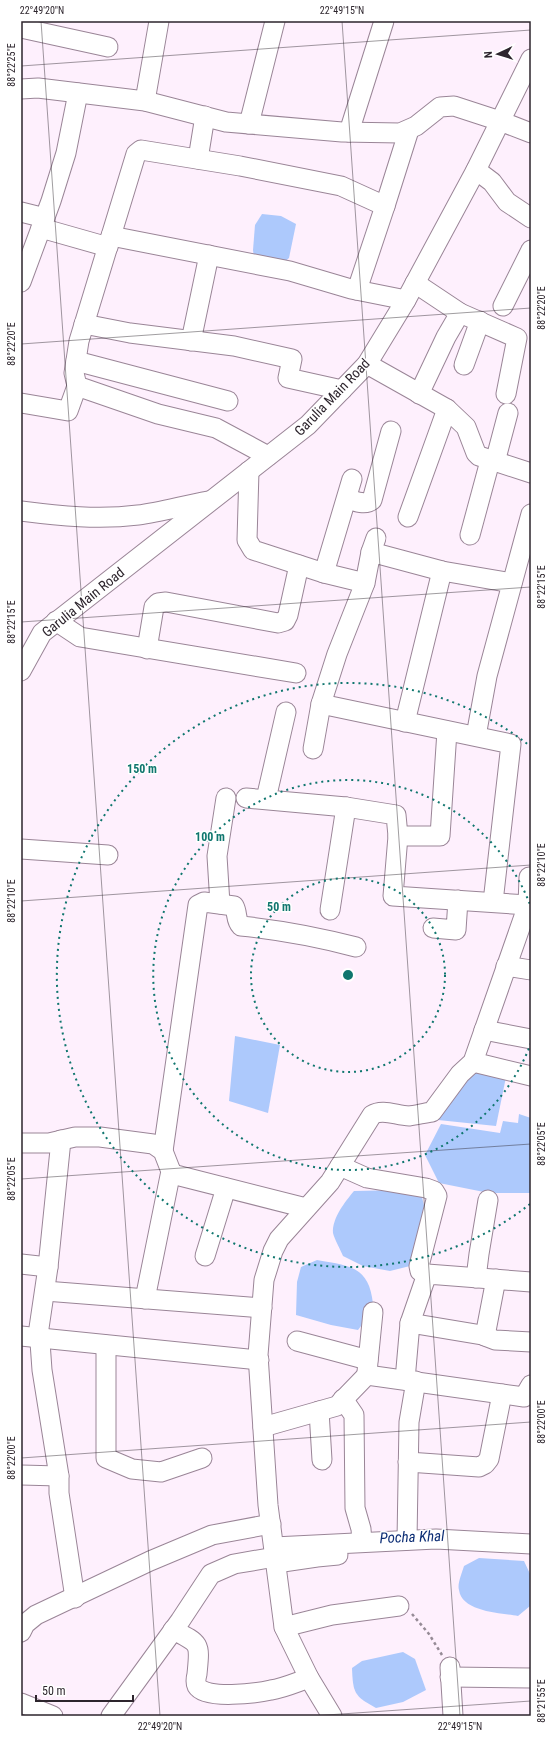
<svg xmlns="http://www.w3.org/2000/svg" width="552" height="1737" viewBox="0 0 552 1737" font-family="'Roboto Condensed',sans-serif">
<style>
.water{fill:#adc9fc}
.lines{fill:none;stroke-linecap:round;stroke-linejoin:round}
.minor-casing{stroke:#9a8597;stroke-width:21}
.path{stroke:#968b96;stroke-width:2.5;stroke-dasharray:3 3;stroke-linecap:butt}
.minor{stroke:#fff;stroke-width:19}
.ticks{fill:none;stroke:#2d252d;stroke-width:1;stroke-opacity:0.45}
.ring{fill:none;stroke:#0f766e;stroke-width:2;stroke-dasharray:2 4}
.labels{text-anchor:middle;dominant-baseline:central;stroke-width:3;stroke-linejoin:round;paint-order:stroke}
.street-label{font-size:14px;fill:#2d252d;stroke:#fff}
.water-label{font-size:15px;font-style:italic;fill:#0d2e75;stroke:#fff}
.centre{fill:#0f766e;stroke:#fff;stroke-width:2}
.ring-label{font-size:12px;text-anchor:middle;font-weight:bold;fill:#0f766e;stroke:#fff;stroke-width:3;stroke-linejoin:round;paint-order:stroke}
.neatline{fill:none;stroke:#2d252d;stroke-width:1.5}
.ticks-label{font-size:10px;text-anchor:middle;fill:#2d252d}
</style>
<rect width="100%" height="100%" fill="#fef0fd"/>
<g class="water">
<polygon points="262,214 281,216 296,224 289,258 282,264 254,258 253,250 255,225"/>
<polygon points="235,1036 280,1045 268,1113 229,1101"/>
<polygon points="473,1070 506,1077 496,1126 438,1120 447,1094"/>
<polygon points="519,1114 531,1118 531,1193 489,1193 439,1183 425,1155 441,1124 500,1133 503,1121 518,1123"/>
<path d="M401 1190 422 1197 426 1214 410 1266 390 1271 363 1266 343 1256C341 1251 334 1238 333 1233 332 1218 345 1202 354 1191Z"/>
<path d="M317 1260C350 1266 369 1266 373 1304L365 1307 364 1322 358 1330 331 1325 296 1315 297 1282 301 1267Z"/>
<path d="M479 1558 524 1561 531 1576 530 1606 518 1616C501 1613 462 1612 459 1590 457 1584 462 1573 464 1566Z"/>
<path d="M403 1652 415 1659 426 1690 403 1702 376 1708C354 1696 353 1693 352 1668L362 1661Z"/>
</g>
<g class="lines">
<g class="minor-casing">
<g id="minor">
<polyline points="21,28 108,47"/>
<polyline points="21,89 38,88 145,101 226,122 342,132 400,133 416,126 440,107 454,106 500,121 531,133"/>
<polyline points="145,101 159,21"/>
<polyline points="249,124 275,21"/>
<polyline points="349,132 384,21"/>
<polyline points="198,159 205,116"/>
<polyline points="476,170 492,182 507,202 531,218"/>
<polyline points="21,212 45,218"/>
<polyline points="41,228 108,247"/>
<polyline points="111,236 290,271 351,289 406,300"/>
<polyline points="21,282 51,201 66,153 78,93"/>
<polyline points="415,283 460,313 517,338 506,394"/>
<polyline points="357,290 385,206"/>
<polyline points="503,306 531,250"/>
<polyline points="84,324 130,333 234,346 292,359 288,378 342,390"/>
<polyline points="191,341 209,255"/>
<polyline points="76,361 228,401"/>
<polyline points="367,364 447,409 466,427 476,453 479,456 531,473"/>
<polyline points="464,365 480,321"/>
<polyline points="419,394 446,337 460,313"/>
<polyline points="21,403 68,411 77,386"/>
<polyline points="268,456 216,428 158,414 77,386 74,373 79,341 136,154 141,150 240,166 341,186 385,206 409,130"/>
<polyline points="495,462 508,413"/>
<polyline points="249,471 247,540 253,550 324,573 352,479"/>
<path d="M347 499C355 501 365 506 372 500L391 431"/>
<path d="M21 511C60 516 99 520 138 515 161 512 185 505 208 501"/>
<polyline points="408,517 447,409"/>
<polyline points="470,535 490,461"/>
<polyline points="371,552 442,571 512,583"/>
<polyline points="324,573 365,583"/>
<polyline points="56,621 80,637 296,673"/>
<polyline points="147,649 154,607 158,603 166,602 278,623 285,621 288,615 299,565"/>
<polyline points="21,671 42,633 308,425 367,364 406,300 476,170 531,59"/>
<polyline points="321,704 511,744 493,902"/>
<polyline points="405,722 442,571"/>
<polyline points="476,736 487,676 531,514"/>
<polyline points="313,749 321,704 337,654 365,583 371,552 376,538"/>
<polyline points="246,798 346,807 396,815 398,836"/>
<polyline points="266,799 286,712"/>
<polyline points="21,849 108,855"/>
<polyline points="220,904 217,856 226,798"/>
<polyline points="528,905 529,877 531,877"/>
<polyline points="330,910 346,807"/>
<polyline points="433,928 456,930 458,900"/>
<polyline points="506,966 531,970"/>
<polyline points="484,1030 531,1039"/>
<polyline points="473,1062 531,1076"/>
<polyline points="61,1140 48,1267 39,1328 42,1370 59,1476 59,1493 75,1598"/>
<polyline points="21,1143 49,1143 75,1137 100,1137 153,1144 163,1151 172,1174 306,1208"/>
<path d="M163 1151 198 905 204 902 234 906C238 913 235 920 241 926 280 930 318 937 356 947"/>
<polyline points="340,1166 367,1178 426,1188 434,1191 437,1196 419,1266 420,1271 427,1274"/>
<polyline points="205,1256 226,1188"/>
<polyline points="21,1264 48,1267"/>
<polyline points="476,1278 479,1254 488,1200"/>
<polyline points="45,1291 262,1308"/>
<polyline points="145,1299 171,1171"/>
<polyline points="410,1323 427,1274 531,1282"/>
<polyline points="21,1336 259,1360"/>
<polyline points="485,1336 496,1279"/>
<polyline points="297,1341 368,1360"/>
<polyline points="106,1345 106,1458 132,1469 161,1472 202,1458"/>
<polyline points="367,1372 373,1312"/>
<polyline points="405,1380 410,1323 482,1335 495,1340 531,1342"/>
<polyline points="343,1399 354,1415 355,1508 361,1529 362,1542"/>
<polyline points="319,1411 322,1460"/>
<polyline points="263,1427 337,1406 367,1375 524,1397 531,1385"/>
<polyline points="408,1462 479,1467 485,1464 489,1459 502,1394"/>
<polyline points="21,1475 59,1476"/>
<polyline points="407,1540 409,1422 416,1381"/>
<polyline points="274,1547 436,1539 531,1544"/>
<polyline points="276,1563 317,1557 338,1555"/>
<polyline points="284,1627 332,1615 399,1606"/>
<path d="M173 1630C201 1644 200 1643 197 1674 196 1678 195 1682 197 1686 205 1700 258 1693 271 1690 284 1688 297 1682 309 1678"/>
<polyline points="21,1632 25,1624 36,1615 150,1561 212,1535 271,1524"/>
<polyline points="450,1667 453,1716"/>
<polyline points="450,1677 531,1678"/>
<polyline points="21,1703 53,1716"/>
<polyline points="111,1716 180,1621 211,1574 234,1564 275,1557"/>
<path d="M332 1716 309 1678 284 1627 268 1505 258 1355 264 1280 273 1251 279 1239 330 1182 372 1115C383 1108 397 1116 409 1116 417 1115 424 1113 432 1112L460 1074 473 1062 528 905 393 896 398 836H440L447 731"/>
</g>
</g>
<polyline class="path" points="412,1614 429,1634 442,1655"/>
<use href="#minor" class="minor"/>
</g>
<path class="ticks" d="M41 21 160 1716M342 21 460 1716M21 66 531 30M21 344 531 308M21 622 531 587M21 901 531 865M21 1179 531 1144M21 1458 531 1422M312 1716 531 1701"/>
<g class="ring">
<circle cx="348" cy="975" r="97"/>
<path d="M531 1043A195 195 0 1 1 531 907"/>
<path d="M530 1204A292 292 0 1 1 530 746"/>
</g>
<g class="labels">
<g class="street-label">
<text transform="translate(332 397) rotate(-46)">Garulia Main Road</text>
<text transform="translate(83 602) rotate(-39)">Garulia Main Road</text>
</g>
<g class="water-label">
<text transform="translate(412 1537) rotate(-2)">Pocha Khal</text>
</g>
</g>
<circle cx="348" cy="975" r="6" class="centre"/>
<g class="ring-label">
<text x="142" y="773">150 m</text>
<text x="210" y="841">100 m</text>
<text x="279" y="911">50 m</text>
</g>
<rect width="552" height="1737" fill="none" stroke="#ffffff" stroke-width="44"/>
<g transform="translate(498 54) rotate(266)" stroke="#ffffff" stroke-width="3" paint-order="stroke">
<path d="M0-3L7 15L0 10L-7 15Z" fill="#2d252d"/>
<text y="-6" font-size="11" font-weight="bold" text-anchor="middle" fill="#2d252d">N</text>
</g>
<path d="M36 1695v6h97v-6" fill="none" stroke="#2d252d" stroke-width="2"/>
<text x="42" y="1695" font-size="12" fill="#2d252d" stroke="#ffffff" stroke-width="3" paint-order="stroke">50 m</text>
<rect x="22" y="22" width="508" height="1693" class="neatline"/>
<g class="ticks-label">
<text x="42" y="14">22°49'20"N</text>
<text x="342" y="14">22°49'15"N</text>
<text transform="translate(11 65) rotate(-90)" y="4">88°22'25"E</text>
<text transform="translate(541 308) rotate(-90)" y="4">88°22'20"E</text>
<text transform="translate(11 344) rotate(-90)" y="4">88°22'20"E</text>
<text transform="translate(541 587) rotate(-90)" y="4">88°22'15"E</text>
<text transform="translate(11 622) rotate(-90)" y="4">88°22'15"E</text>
<text transform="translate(541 865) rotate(-90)" y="4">88°22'10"E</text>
<text transform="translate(11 901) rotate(-90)" y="4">88°22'10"E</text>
<text transform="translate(541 1144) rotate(-90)" y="4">88°22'05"E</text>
<text transform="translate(11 1179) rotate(-90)" y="4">88°22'05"E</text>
<text transform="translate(541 1422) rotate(-90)" y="4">88°22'00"E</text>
<text transform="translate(11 1458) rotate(-90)" y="4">88°22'00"E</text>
<text transform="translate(541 1701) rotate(-90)" y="4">88°21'55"E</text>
<text x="160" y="1730">22°49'20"N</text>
<text x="460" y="1730">22°49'15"N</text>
</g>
</svg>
